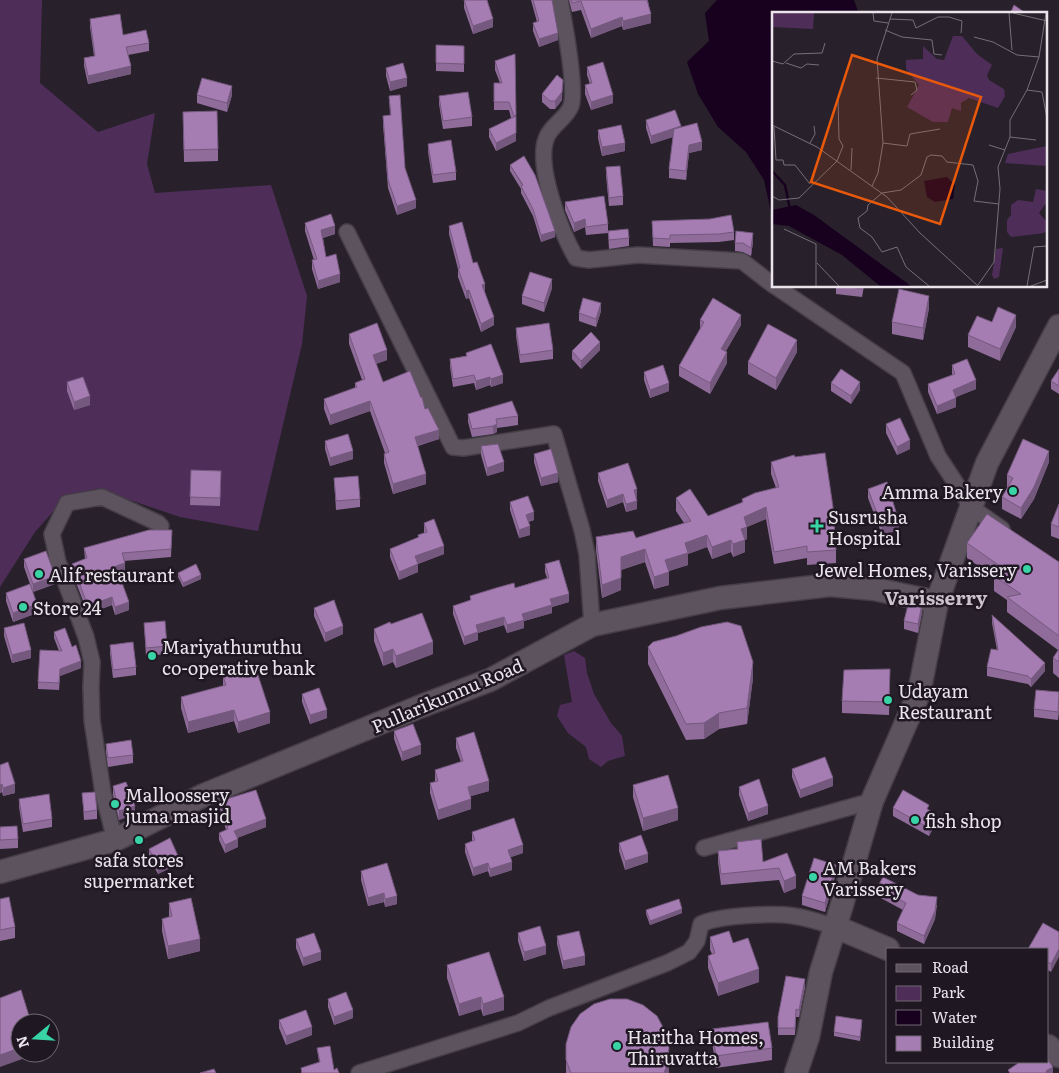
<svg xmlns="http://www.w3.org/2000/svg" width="1059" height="1073" viewBox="0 0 1059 1073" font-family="Literata,serif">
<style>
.green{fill:#4e2d59}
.water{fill:#18001f}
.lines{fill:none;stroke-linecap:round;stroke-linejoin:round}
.minor-casing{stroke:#453e47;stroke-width:18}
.secondary-casing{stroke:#453e47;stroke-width:25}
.minor{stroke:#5c535f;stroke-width:15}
.secondary{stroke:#5c535f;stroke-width:22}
.wall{fill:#8f6c9a}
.shaded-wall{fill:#74587d}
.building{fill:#a67db3;stroke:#74587d}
.poi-dot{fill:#38d4a6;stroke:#1f1721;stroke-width:2}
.labels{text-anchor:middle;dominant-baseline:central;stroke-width:5;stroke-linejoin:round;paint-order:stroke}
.poi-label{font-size:18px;fill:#eae4eb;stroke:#1f1721;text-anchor:start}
.street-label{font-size:18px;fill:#eae4eb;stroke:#1f1721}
.neighbourhood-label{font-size:19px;font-weight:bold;fill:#cdc3d0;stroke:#1f1721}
.inset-river{fill:none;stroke:#18001f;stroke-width:2.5}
.inset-road{fill:none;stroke:#766f78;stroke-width:1}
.view{fill:#e8590c;fill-opacity:0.15;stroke:#e8590c;stroke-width:2.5}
.inset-edge{fill:none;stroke:#eae4eb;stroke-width:2.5}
</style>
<rect width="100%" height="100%" fill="#28212b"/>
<g class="green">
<polygon points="0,0 42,0 40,83 98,132 155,113 147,164 155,193 271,185 307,296 302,344 258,531 180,517 103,491 67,496 35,532 0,587"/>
<polygon points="574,651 585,658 587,673 594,694 611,723 622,736 625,756 608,761 601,767 589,759 586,747 568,733 557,716 560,705 572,702 564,655"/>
</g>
<polygon class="water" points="717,0 854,0 859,14 773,14 773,221 764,180 746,152 718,127 698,94 687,62 709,41 705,13"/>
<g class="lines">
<g class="minor-casing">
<g id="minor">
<path d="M560 0C564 21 577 88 571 106 567 118 550 126 546 139 536 167 561 232 576 258L589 260 638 255 742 261 773 285"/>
<polyline points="347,232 453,447 463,448 554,434 582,530 587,554 592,625"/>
<polyline points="775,286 903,373 938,456 972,508 1002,529"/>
<polyline points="115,840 103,793 92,720 91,687 92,662 86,637 58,562 52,534 67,503 102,497 158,523 161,526"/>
<polyline points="704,848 872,801"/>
<path d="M359 1073 518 1023 549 1008 667 963 689 952 697 941 701 924C720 915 772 913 794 916 808 918 822 923 836 927"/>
</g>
</g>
<g class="secondary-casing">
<g id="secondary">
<polyline points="0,872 115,840 204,795 419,707 490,680 592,625 720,598 830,585 874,589 937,602"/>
<polyline points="836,927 888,949"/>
<polyline points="1048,1046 1059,1056"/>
<polyline points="796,1073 808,1037 821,972 841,908 872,801 919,693 937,602 987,463 1059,326"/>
</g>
</g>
<use href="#minor" class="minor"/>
<use href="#secondary" class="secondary"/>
</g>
<g class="wall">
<polygon points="464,0 493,27 473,34 464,8"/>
<polygon points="531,0 552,0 558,40 539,47 533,31 533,23 537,22"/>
<polygon points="569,0 648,0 651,23 623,30 622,26 591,38 581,10 572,12"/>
<polygon points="90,19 123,35 149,43 149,51 128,55 131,74 88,84 84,66 84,58 94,56 90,27"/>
<polygon points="436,45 464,46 464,72 436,71"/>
<polygon points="515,54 516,141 496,151 489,137 489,129 511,118 509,110 494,110 494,83 500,83 495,70 495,61"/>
<polygon points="587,67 613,103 591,110 585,94 585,85 590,84 587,75"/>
<polygon points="386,68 407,86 390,91 386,76"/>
<polygon points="542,94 562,100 555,109 550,109 542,102"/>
<polygon points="197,95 232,95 227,112 197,103"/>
<polygon points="389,96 405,168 416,208 397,215 388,188 383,124 383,116 390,115"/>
<polygon points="439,96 472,117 472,126 443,129 439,104"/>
<polygon points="183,112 218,149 218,161 184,162"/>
<polygon points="646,120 681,127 702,150 689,153 686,180 669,178 669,169 673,137 651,144 646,128"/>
<polygon points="598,130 625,151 602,156 598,138"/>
<polygon points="428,144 456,172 456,180 433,183 428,152"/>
<polygon points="510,165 555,237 541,242 533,216 521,193 521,189 510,171"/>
<polygon points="606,167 623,196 623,205 609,206 606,175"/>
<polygon points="565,202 608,224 608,231 629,238 629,246 609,249 608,233 586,235 585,227 574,232 565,210"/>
<polygon points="652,221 734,232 734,240 719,242 670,243 670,247 653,246"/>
<polygon points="305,223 335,234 323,238 326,257 340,282 318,289 312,269 312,260 314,260 305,231"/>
<polygon points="449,226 473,263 485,292 494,325 481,332 469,298 466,299 458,277 458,269 449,234"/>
<polygon points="753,242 751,256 743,252 735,251 735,243"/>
<polygon points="836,286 864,286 862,297 836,294"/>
<polygon points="552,288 544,312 522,304 522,296"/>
<polygon points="929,308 923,340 892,334 892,322"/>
<polygon points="601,311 596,327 579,321 579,313"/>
<polygon points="700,320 741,325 726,351 727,363 710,394 679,376 679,366 700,329"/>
<polygon points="992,322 1016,327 1000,361 968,347 968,335"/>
<polygon points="516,328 553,350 553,359 520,363 516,336"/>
<polygon points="349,334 387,360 376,364 383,382 425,409 439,439 418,446 426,484 393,494 384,463 384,454 385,453 370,411 330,425 324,409 324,399 355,388 355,383 362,380 349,344"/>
<polygon points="600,350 581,369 572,359 572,351"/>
<polygon points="797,352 776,390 748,374 748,362"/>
<polygon points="466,353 503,383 491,387 490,385 476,390 474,383 453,387 450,367 450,359 466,356"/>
<polygon points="952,365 976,389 956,397 956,407 937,414 928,392 928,384 952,375"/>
<polygon points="1059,369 1059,394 1051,389 1051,381"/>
<polygon points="644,372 669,391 650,398 644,380"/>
<polygon points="67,382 90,405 74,410 67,391"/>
<polygon points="831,383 860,390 851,404 831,391"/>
<polygon points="468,414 518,416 518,425 497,428 497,432 493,434 472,437 468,422"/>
<polygon points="886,424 910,449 897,455 886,433"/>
<polygon points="325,441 353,459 330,466 325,449"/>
<polygon points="481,446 504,471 487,476 481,455"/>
<polygon points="534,454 558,482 541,486 534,462"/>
<polygon points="771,462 836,550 836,563 807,565 807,558 774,564 766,519 747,527 747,539 745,540 745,552 733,557 731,552 712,559 707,547 688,554 688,565 669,571 669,585 654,589 645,562 621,570 621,590 602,598 596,550 596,537 636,538 684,523 676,511 676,498 708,516 742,503 742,499 776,488 771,474"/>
<polygon points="1049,462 1034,499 1021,519 1002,509 1002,497 1008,487 1007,487 1007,475"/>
<polygon points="191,470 221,471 220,506 190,505"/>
<polygon points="598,473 637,497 636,498 637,509 626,512 623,502 607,508 598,481"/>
<polygon points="334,478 360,499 360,507 336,510"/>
<polygon points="868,489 899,530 882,535 868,498"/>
<polygon points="510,502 534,520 528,522 530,535 519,538 510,510"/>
<polygon points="1059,504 1059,539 1051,536 1051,524"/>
<polygon points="424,523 444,554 418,564 418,572 399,580 390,557 390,549 418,538 418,535 424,533"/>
<polygon points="172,530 171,557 124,561 125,571 118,573 129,610 115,615 112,605 88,614 72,572 72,564 85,559 84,548"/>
<polygon points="967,543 1059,562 1059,678 1053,673 1053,658 1058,650 1007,612 1007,600 994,591 994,577 967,558"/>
<polygon points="24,559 55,584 33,592 37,613 13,622 6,601 6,593 30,584 24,567"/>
<polygon points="545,564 569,602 552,607 552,613 524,621 524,628 507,633 504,625 478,633 478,640 464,645 453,614 453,606 470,600 470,596 515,588 547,578 545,572"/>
<polygon points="178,573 201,579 183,587 178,577"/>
<polygon points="314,608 343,634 325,642 314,616"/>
<polygon points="922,612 918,633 904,629 904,621"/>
<polygon points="992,615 1045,671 1031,687 1028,684 987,676 987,667 997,650 992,623"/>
<polygon points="144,623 167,646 167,654 146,656"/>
<polygon points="391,624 433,654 396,668 393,662 383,666 374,641 374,629"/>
<polygon points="4,628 31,658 12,663 4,636"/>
<polygon points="54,632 72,647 81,668 60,676 59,690 38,689 38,682 59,651 54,638"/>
<polygon points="110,645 136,667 136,675 113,678 110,654"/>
<polygon points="648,647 753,678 747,724 719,729 704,739 686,740 648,664"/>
<polygon points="890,669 889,715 842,713 842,701"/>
<polygon points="223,676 270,723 238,733 234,721 188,733 181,708 181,697 223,686"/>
<polygon points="1059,692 1059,711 1058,720 1034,717 1034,709"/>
<polygon points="302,694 327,718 310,724 302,702"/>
<polygon points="394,731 421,754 402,761 394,739"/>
<polygon points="456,738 489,791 471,796 471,809 438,820 430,793 430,783 435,782 435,770 461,762 456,748"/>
<polygon points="106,744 133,755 133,763 108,767 106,752"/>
<polygon points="0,765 15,793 3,796 2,792 0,793"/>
<polygon points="792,769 833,786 800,798 792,777"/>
<polygon points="633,785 678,820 643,831 633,797"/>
<polygon points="113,786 135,814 119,820 113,795"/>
<polygon points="739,787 768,814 748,821 739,795"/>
<polygon points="82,793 97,810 97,819 84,820"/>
<polygon points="19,799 52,819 52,827 23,832 19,807"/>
<polygon points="220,801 266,827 237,838 238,847 225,853 219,840 219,833 226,830 220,809"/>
<polygon points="893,808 929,810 936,823 929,836 893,816"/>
<polygon points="0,827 18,839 18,848 0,849"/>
<polygon points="472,832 523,853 511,857 512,870 490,877 488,871 473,876 465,852 465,844 472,841"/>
<polygon points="737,842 763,862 787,853 796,888 784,893 779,880 721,885 718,862 718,851 737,849"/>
<polygon points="619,843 648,862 625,870 619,851"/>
<polygon points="149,849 178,864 158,874 149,857"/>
<polygon points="361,871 397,904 385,907 384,902 368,906 361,880"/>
<polygon points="836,873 825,912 802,905 802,896"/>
<polygon points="877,888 918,895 937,905 935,919 924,944 897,931 897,923 903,910 877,896"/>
<polygon points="0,899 15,927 15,938 0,941"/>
<polygon points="169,903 200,951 168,959 162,931 162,919 169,917"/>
<polygon points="646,910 682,913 650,925 646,914"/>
<polygon points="1059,932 1051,972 1048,970 1048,949"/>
<polygon points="518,933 546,954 524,961 518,941"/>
<polygon points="557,936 585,965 563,969 557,944"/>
<polygon points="710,937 733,943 759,982 718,996 708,968 708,956 712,954 710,950"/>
<polygon points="296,939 321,960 303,966 296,948"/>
<polygon points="447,965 504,1010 483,1016 481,1009 459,1016 447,978"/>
<polygon points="805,987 799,1017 796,1017 795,1035 778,1035 778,1017"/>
<polygon points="328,999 353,1018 334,1025 328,1007"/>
<polygon points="279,1020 312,1035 286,1045 279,1028"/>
<polygon points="862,1024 860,1041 834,1036 834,1032"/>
<polygon points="712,1029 772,1048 772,1060 716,1068 712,1042"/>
<polygon points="566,1044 669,1073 566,1073"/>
<polygon points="317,1048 334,1070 339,1073 301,1073 301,1068 319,1062"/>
</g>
<g class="shaded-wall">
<polygon points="651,14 651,23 623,30 623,21"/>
<polygon points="622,17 622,26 591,38 591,29"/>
<polygon points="493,19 493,27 473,34 473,26"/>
<polygon points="558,33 558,40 539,47 539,39"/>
<polygon points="131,66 131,74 88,84 88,76"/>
<polygon points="407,78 407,86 390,91 390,82"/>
<polygon points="563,80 562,100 555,109 555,101"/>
<polygon points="232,86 232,95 227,112 227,103"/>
<polygon points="613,95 613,103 591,110 591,102"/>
<polygon points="681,126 681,134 651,144 651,136"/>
<polygon points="516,133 516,141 496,151 496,143"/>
<polygon points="702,142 702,150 689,153 686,180 686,171 689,145"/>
<polygon points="625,143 625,151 602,156 602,147"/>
<polygon points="416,200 416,208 397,215 397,206"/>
<polygon points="585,219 585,227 574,232 574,223"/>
<polygon points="335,226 335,234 321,238 321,230"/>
<polygon points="555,231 555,237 541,242 541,235"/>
<polygon points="753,233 753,242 751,256 751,248"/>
<polygon points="340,274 340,282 318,289 318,281"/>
<polygon points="552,279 552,288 544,312 544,303"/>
<polygon points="485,284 485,292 482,293 482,285"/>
<polygon points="469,290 469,298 466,299 466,291"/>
<polygon points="929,296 929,308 923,340 923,328"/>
<polygon points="601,303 601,311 596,327 596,319"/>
<polygon points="741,315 741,325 721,359 721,349"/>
<polygon points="1016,315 1016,327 1000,361 1000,349"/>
<polygon points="494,317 494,325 481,332 481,324"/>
<polygon points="797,340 797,352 776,390 776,378"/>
<polygon points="600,342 600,350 581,369 581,361"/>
<polygon points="387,350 387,360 373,365 373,355"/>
<polygon points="727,352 727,363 710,394 710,383"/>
<polygon points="503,375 503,383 491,387 491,379"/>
<polygon points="490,377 490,385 476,390 476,381"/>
<polygon points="976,380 976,389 953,398 953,390"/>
<polygon points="860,382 860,390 851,404 851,396"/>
<polygon points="669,383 669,391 650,398 650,390"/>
<polygon points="90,396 90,405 74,410 74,402"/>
<polygon points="956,398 956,407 937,414 937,406"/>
<polygon points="370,401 370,411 330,425 330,415"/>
<polygon points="497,424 497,432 493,434 493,426"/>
<polygon points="439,430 439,439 415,446 415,437"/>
<polygon points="910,440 910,449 897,455 897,447"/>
<polygon points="353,451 353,459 330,466 330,458"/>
<polygon points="1049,451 1049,462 1034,499 1021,519 1021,508"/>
<polygon points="504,462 504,471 487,476 487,468"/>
<polygon points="558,473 558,482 541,486 541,478"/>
<polygon points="426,474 426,484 393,494 393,484"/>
<polygon points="637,489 637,497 634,498 634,490"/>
<polygon points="623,494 623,502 607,508 607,500"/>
<polygon points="637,501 637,509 626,512 626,504"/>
<polygon points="766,507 766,519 747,527 747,539 745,540 745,552 733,557 733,544 741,529 744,517"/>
<polygon points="534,512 534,520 526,523 526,515"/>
<polygon points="899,522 899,530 882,535 882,527"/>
<polygon points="530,526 530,535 519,538 519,530"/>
<polygon points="707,535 707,547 688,554 688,565 665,572 665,560 685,543"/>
<polygon points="731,540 731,552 712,559 712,547"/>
<polygon points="444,546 444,554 415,565 415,556"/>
<polygon points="645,549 645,562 621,570 621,557"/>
<polygon points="125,563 125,571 116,574 116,566"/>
<polygon points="418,564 418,572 399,580 399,572"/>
<polygon points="669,572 669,585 654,589 654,577"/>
<polygon points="201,575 201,579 183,587 183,583"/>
<polygon points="55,576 55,584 33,592 33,584"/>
<polygon points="621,578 621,590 602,598 602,585"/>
<polygon points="569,594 569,602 552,607 552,613 524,621 524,628 507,633 507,625 522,614 550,599"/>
<polygon points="112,597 112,605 88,614 88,606"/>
<polygon points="129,602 129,610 115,615 115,607"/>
<polygon points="37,604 37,613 13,622 13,613"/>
<polygon points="922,604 922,612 918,633 918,624"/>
<polygon points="504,617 504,625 478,633 478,640 464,645 464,637 476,625"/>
<polygon points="343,626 343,634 325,642 325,633"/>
<polygon points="433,642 433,654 396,668 396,656"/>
<polygon points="393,649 393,662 383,666 383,653"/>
<polygon points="31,650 31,658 12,663 12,655"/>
<polygon points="81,661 81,668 60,676 59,690 60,669"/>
<polygon points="753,662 753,678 747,724 747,708"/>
<polygon points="1045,663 1045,671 1031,687 1031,679"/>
<polygon points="234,710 234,721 188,733 188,722"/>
<polygon points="327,710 327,718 310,724 310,715"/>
<polygon points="270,712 270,723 238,733 238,722"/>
<polygon points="719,713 719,729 704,739 704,723"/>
<polygon points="421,745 421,754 402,761 402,752"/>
<polygon points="833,778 833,786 800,798 800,790"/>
<polygon points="489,781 489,791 468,797 468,787"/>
<polygon points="2,784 2,792 0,793 0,785"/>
<polygon points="15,784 15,793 3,796 3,788"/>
<polygon points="471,799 471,809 438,820 438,810"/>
<polygon points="135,806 135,814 119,820 119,811"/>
<polygon points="768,806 768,814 748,821 748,813"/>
<polygon points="678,808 678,820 643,831 643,818"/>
<polygon points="936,814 936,823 929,836 929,828"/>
<polygon points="266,819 266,827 234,839 234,831"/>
<polygon points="238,839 238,847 225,853 225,845"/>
<polygon points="523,845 523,853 508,858 508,850"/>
<polygon points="648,854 648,862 625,870 625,861"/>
<polygon points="178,856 178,864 158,874 158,866"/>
<polygon points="512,862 512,870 490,877 490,869"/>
<polygon points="488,863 488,871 473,876 473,868"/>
<polygon points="836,865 836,873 825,912 825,903"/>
<polygon points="796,876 796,888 784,893 784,881"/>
<polygon points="384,893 384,902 368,906 368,898"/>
<polygon points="397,896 397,904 385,907 385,899"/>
<polygon points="937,897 935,919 924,944 924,936"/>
<polygon points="682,909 682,913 650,925 650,921"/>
<polygon points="200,939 200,951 168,959 168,946"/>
<polygon points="546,946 546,954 524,961 524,952"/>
<polygon points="1059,949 1059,957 1051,972 1051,964"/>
<polygon points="321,952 321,960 303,966 303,958"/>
<polygon points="585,956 585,965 563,969 563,961"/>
<polygon points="759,969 759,982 718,996 718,983"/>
<polygon points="805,979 805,987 799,1017 799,1010"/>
<polygon points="481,997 481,1009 459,1016 459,1004"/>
<polygon points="504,997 504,1010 483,1016 483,1004"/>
<polygon points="353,1010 353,1018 334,1025 334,1017"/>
<polygon points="30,1019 30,1023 23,1023"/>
<polygon points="312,1027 312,1035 286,1045 286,1036"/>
<polygon points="20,1048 20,1053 25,1053 25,1058 0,1067 0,1055"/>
<polygon points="669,1048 669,1073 664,1073"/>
<polygon points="1053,1067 1053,1073 1046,1073 1046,1071"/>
</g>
<g class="building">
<polygon points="464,0 487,0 493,19 473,26"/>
<polygon points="533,0 552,0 558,33 539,39 533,23 539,21"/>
<polygon points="571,0 647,0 651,14 623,21 622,17 591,29 581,1 572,3"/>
<polygon points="1014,5 1027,14 1010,14"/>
<polygon points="877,11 890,14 877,14"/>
<polygon points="950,12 950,14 931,14"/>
<polygon points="120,14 123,35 146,30 149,43 126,47 131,66 88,76 84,58 95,56 90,19"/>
<polygon points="436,45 464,46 464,64 436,63"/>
<polygon points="515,54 516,115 514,116 509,102 494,102 494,83 502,83 495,61"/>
<polygon points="603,62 613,95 591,102 585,85 592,83 587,67"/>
<polygon points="403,63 407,78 390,82 386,68"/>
<polygon points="557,75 563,80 562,92 555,101 550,101 542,94"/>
<polygon points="202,78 232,86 227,103 197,95"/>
<polygon points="468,92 472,117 443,121 439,96"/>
<polygon points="400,95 405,168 416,200 397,206 388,180 383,116 391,115 389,96"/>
<polygon points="675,110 681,126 651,136 646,120"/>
<polygon points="217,111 218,149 184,150 183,112"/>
<polygon points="516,116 516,133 496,143 489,129"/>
<polygon points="697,123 702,142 689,145 686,171 669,169 674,129"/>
<polygon points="621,125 625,143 602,147 598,130"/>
<polygon points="451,140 456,172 433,175 428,144"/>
<polygon points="524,156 535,175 555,231 541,235 533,209 521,186 523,185 510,165"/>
<polygon points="620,166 623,196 609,198 606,167"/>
<polygon points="604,196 608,224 586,227 585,219 574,223 565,202"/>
<polygon points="331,214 335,226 321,230 326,257 336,254 340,274 318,281 312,260 317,259 305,223"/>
<polygon points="731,215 734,232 719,234 670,235 670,239 653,238 652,221 710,219"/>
<polygon points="462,222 473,263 477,262 485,284 482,285 494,317 481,324 469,290 466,291 458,268 460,268 449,226"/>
<polygon points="628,229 629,238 609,240 608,231"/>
<polygon points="736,231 753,233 751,248 743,243 735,243"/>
<polygon points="530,272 552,279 544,303 522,296"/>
<polygon points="842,286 863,286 862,289"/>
<polygon points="899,289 929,296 923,328 892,322"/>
<polygon points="583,298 601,303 596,319 579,313"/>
<polygon points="713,298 741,315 721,349 727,352 710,383 679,366 704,322 700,320"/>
<polygon points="998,307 1016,315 1000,349 968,335 977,316 992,322"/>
<polygon points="377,323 387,350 373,355 383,382 410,371 421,398 422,397 425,409 428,408 439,430 415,437 426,474 393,484 384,454 389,452 370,401 330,415 324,399 357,387 355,383 365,379 349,334"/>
<polygon points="549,323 553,350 520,355 516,328"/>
<polygon points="768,324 797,340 776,378 748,362"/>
<polygon points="591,332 600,342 581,361 572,351"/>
<polygon points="491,344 503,375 491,379 490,377 476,381 474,375 453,379 450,359 467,356 466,353"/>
<polygon points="967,359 976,380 953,390 956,398 937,406 928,384 955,374 952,365"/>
<polygon points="663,365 669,383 650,390 644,372"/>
<polygon points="841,369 860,382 851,396 831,383"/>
<polygon points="1059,369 1059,386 1051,381"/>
<polygon points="83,377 90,396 74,402 67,382"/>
<polygon points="512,401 518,416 496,419 497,424 493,426 472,429 468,414"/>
<polygon points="900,418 910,440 897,447 886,424"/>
<polygon points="348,434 353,451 330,458 325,441"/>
<polygon points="1023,439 1049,451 1034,487 1021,508 1002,497 1013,478 1007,475"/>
<polygon points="498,444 504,462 487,468 481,446"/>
<polygon points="551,449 558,473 541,478 534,454"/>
<polygon points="825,453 833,507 836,550 807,552 807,546 774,552 766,507 744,517 747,527 741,529 745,540 733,544 731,540 712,547 707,535 685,543 688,553 665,560 669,572 654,577 645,549 621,557 621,578 602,585 596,537 633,531 636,538 691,521 676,498 690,489 708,516 743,502 742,499 755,493 779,487 771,462 794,455 795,457"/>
<polygon points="628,463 637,489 634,490 637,501 626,504 623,494 607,500 598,473"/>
<polygon points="191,470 221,471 220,498 190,497"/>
<polygon points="358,476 360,499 336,501 334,478"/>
<polygon points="887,482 899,522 882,527 868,489"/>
<polygon points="528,496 534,512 526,515 530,526 519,530 510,502"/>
<polygon points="1059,504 1059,527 1051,524"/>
<polygon points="987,514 1059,562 1059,636 1007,597 1021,594 994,576 1000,566 967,543"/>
<polygon points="434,519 444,546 415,556 418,564 399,572 390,549 419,537 418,535 427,532 424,523"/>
<polygon points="149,530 172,530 171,549 122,553 125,563 116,566 129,602 115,607 112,597 88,606 72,564 87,558 84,548"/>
<polygon points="46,551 55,576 33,584 24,559"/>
<polygon points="559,560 569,594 550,599 552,605 522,614 524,620 507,625 504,617 476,625 478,632 464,637 453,606 471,600 470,596 496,588 514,583 515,588 549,578 545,564"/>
<polygon points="196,564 201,575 183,583 178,573"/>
<polygon points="30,584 37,604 13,613 6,593"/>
<polygon points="334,600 343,626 325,633 314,608"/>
<polygon points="909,601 922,604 918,624 904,621"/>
<polygon points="422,613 433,642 396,656 393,649 383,653 374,629 390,622 391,624"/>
<polygon points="992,615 1045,663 1031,679 1028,676 987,667 991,649 998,650"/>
<polygon points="165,621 167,646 146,648 144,623"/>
<polygon points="727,622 741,626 753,662 747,708 719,713 704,723 686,724 648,647 653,642 676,636 701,627"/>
<polygon points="24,623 31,650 12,655 4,628"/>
<polygon points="65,628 72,647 76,645 81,661 60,669 59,683 38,682 40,650 62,651 54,632"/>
<polygon points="133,642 136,667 113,670 110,645"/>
<polygon points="1059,649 1059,662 1053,658"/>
<polygon points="255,666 270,712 238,722 234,710 188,722 181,697 226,685 223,676"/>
<polygon points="890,669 889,702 842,701 844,670"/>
<polygon points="319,688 327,710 310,715 302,694"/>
<polygon points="1036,690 1059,692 1058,712 1034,709"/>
<polygon points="413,724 421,745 402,752 394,731"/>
<polygon points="474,732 489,781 468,787 471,799 438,810 430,783 438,781 435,770 463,761 456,738"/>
<polygon points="131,740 133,755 108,758 106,744"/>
<polygon points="825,757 833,778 800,790 792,769"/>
<polygon points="8,762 15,784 3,788 2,784 0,785 0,765"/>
<polygon points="668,775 678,808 643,818 633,785"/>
<polygon points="759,779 768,806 748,813 739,787"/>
<polygon points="126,782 135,806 119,811 113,786"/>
<polygon points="256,790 266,819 234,831 238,839 225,845 219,833 228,829 220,801"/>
<polygon points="903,790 929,805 927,809 936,814 929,828 893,808"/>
<polygon points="95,792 97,810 84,812 82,793"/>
<polygon points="49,794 52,819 23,824 19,799"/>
<polygon points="514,818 523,845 508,850 512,862 490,869 488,863 473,868 465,844 475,840 472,832"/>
<polygon points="17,826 18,839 0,840 0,827"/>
<polygon points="641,835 648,854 625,861 619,843"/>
<polygon points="170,838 178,856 158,866 149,849"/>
<polygon points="761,839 763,862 787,853 796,876 784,881 779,868 721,874 718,851 738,849 737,842"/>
<polygon points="814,858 836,865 825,903 802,896"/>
<polygon points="387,863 397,896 385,899 384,893 368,898 361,871"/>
<polygon points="883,877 918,895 937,897 935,911 924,936 897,923 906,903 877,888"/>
<polygon points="9,897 15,927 0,930 0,899"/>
<polygon points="191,898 200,939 168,946 162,919 172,916 169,903"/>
<polygon points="679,899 682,909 650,921 646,910"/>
<polygon points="1043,923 1059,932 1059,949 1051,964 1048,962 1048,949 1028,949"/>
<polygon points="540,926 546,946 524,952 518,933"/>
<polygon points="579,931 585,956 563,961 557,936"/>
<polygon points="729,931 733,943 748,938 759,969 718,983 708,956 715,953 710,937"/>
<polygon points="314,933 321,952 303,958 296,939"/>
<polygon points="489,952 504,997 483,1004 481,997 459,1004 447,965"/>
<polygon points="786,976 805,979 799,1010 796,1009 795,1028 778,1028 778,1017"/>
<polygon points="21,990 30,1019 23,1023 20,1023 20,1024 17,1025 20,1032 20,1048 0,1055 0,998"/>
<polygon points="346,992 353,1010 334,1017 328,999"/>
<polygon points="610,999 627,999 643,1005 657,1016 665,1031 669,1048 667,1065 664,1073 571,1073 566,1060 566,1044 571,1027 580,1014 594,1004"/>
<polygon points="306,1010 312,1027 286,1036 279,1020"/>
<polygon points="836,1016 862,1020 860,1037 834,1032"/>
<polygon points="768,1022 772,1048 716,1056 712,1029"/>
<polygon points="330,1046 334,1070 337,1068 339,1073 302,1073 301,1068 320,1062 317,1048"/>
<polygon points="1048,1060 1053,1067 1046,1071 1047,1073 1010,1073 1008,1070 1020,1062 1048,1062"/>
<polygon points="214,1069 216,1073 200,1073"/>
</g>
<g class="poi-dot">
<circle cx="1013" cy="491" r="5"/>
<path d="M814.5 518.5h5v5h5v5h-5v5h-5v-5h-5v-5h5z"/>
<circle cx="1027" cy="569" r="5"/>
<circle cx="39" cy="574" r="5"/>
<circle cx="23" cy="607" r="5"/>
<circle cx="152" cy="656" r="5"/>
<circle cx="888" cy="700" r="5"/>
<circle cx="115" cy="804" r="5"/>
<circle cx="915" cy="820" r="5"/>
<circle cx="139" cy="840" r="5"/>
<circle cx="813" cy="877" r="5"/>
<circle cx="617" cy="1046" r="5"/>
</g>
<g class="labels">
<g class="poi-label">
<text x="1003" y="491" text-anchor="end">Amma Bakery</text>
<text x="828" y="516">Susrusha<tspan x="828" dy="21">Hospital</tspan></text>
<text x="1017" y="569" text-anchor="end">Jewel Homes, Varissery</text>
<text x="49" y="574">Alif restaurant</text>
<text x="33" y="607">Store 24</text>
<text x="162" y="646">Mariyathuruthu<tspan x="162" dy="21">co-operative bank</tspan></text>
<text x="898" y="690">Udayam<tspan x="898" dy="21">Restaurant</tspan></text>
<text x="125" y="794">Malloossery<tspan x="125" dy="21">juma masjid</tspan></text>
<text x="925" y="820">fish shop</text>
<text x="139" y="859" text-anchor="middle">safa stores<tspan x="139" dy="21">supermarket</tspan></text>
<text x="823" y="867">AM Bakers<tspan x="823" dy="21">Varissery</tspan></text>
<text x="627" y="1036">Haritha Homes,<tspan x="627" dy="21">Thiruvatta</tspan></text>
</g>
<g class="street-label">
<text transform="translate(447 695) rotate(-23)">Pullarikunnu Road</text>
</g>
<g class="neighbourhood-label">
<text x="936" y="597">Varisserry</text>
</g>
</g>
<g transform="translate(772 12)">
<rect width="275" height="275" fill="#28212b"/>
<path d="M0 1H42L41 17 0 15ZM181 24H190L205 42 220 53 215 63 217 68 232 77 233 84 226 96 197 86 189 91V99L180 96 176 110H161L135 95 147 73 134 57V48L151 47V34L165 47 172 48ZM275 134V154L233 151 236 142ZM264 177 275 179V190L267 201 275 210V218L272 221 239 225 235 220V208L239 203V193L246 188 261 190ZM231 236 227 265 222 267 220 263 224 237Z" fill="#4e2d59"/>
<path d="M175 165 183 173 181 187 163 190 155 185 152 169ZM24 193 42 203 139 274H108L70 243 17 214 0 212V198Z" fill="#18001f"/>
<path class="inset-river" d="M0 159 13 173 18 197"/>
<path class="inset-road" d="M101 1 102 9 116 11M237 1 240 38M241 1 275 9M118 7 141 8M141 8 144 16 166 5H177L190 9 189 21M113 18 130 25 160 28 162 42 170 43M202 25 221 30 245 43 267 45M0 49 11 52 22 42 50 41 53 31M14 51 29 56 35 52 47 53M104 66 143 70 145 78 139 83M255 78 270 80 275 106M0 113 45 135 115 185 148 221 206 274M2 115 4 148H11L12 153H23L38 172M238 125 264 128M38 131 43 122 42 114M111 131 135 134 138 122 168 117M217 133 233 138M65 149 71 134 67 127 66 86M79 158 80 136M100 174 106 161 111 131 105 47 120 1M0 184 7 188 27 186 65 149M12 217 44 232V274M45 251 67 274M206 273 222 250 228 177 226 155 238 125V108L255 78 267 45 274 1M157 274 134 255 125 235 110 240 100 225 88 216 86 206 95 199 96 193 110 181 129 178 149 163 155 145 159 143 170 144 175 150 201 153 206 169 202 189 227 192M255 274 262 235 275 234M259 274 275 268"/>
<path class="view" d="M80 43 209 85 168 212 39 170Z"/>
<rect width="275" height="275" class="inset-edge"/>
</g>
<rect x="886" y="948" width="162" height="115" fill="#1f1721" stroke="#706972"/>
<rect x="896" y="964" width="25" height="8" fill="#5c535f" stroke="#706972"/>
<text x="932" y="973" font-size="15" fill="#eae4eb">Road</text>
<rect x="896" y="986" width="25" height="15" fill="#4e2d59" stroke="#706972"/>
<text x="932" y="998" font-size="15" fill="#eae4eb">Park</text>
<rect x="896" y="1010" width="25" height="15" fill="#18001f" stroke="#706972"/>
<text x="932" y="1023" font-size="15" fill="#eae4eb">Water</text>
<rect x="896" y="1036" width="25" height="15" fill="#a67db3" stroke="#706972"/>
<text x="932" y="1048" font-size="15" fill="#eae4eb">Building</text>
<g transform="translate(35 1038) rotate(252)"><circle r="24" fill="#1f1721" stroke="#706972"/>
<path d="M0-4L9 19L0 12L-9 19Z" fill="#38d4a6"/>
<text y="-8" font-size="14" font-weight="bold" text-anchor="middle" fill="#eae4eb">N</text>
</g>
</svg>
